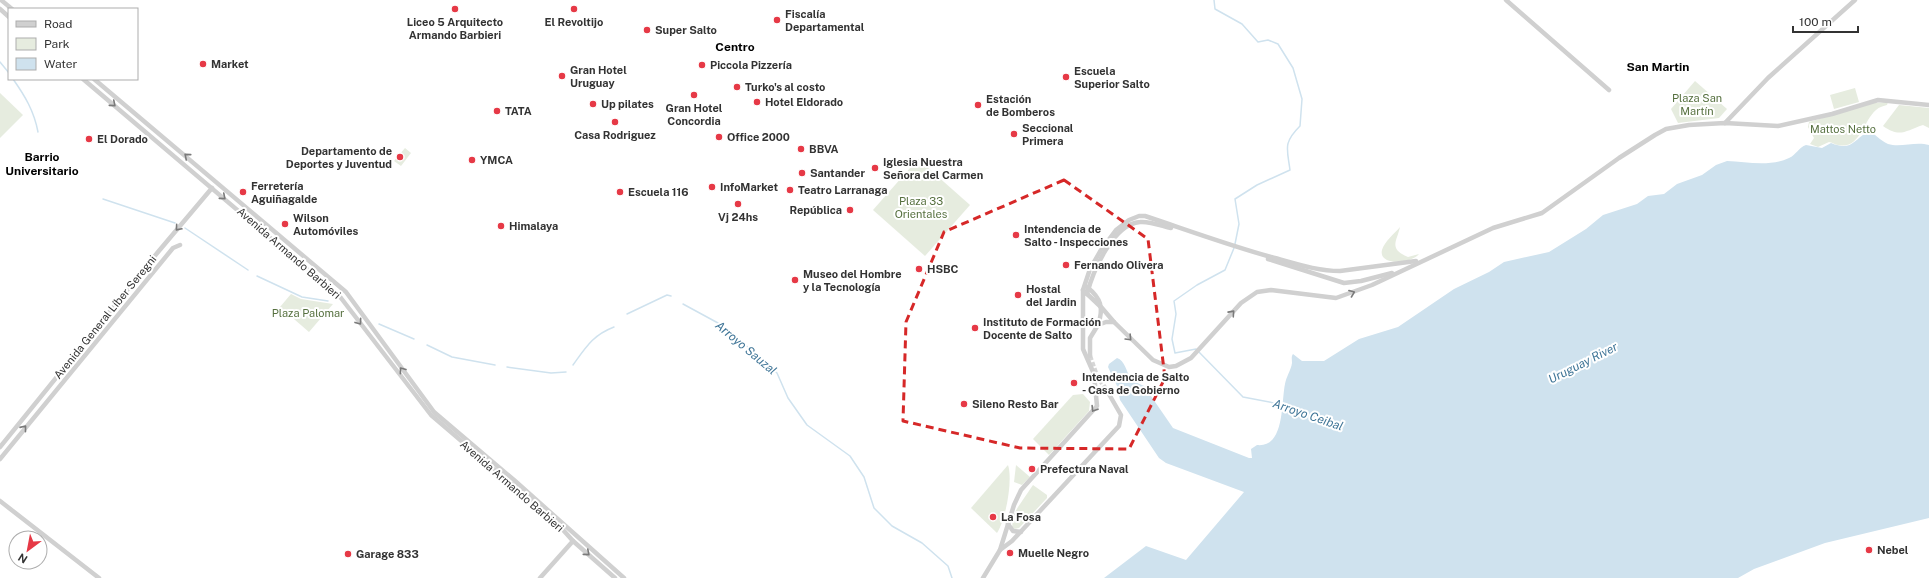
<svg xmlns="http://www.w3.org/2000/svg" width="1929" height="578" viewBox="0 0 1929 578" font-family="'Public Sans',sans-serif">
<style>
.green{fill:#e6ecdf}
.water{fill:#cfe2ee}
.lines{fill:none;stroke-linecap:round;stroke-linejoin:round}
.stream{stroke:#cfe2ee;stroke-width:1.5}
.minor-tunnel{stroke:#d6d6d6;stroke-width:4.5;stroke-dasharray:4.5 2;stroke-linecap:butt}
.minor{stroke:#d0d0d0;stroke-width:4.5}
.oneway{stroke:#7a7a7a}
.marked{fill:none;stroke:#d62828;stroke-width:3;stroke-dasharray:8 5;stroke-linejoin:round}
.poi-dot{fill:#e63946;stroke:#fff;stroke-width:1.5}
.labels{text-anchor:middle;dominant-baseline:central;stroke-width:4;stroke-linejoin:round;paint-order:stroke}
.poi-label{font-size:11px;font-weight:bold;fill:#333;stroke:#fff;text-anchor:start}
.park-label{font-size:11px;fill:#56703f;stroke:#fff}
.street-label{font-size:11px;fill:#333;stroke:#fff}
.neighbourhood-label{font-size:12px;font-weight:bold;fill:#000;stroke:#fff}
.water-label{font-size:12px;font-style:italic;fill:#3f7597;stroke:#fff}
</style>
<rect width="100%" height="100%" fill="#fff"/>
<g class="green">
<polygon points="1695,81 1727,109 1719,118 1678,123 1671,109"/>
<polygon points="1855,88 1859,102 1834,109 1830,95"/>
<polygon points="0,93 23,115 0,138"/>
<path d="M1888 102 1887 105C1884 106 1879 107 1876 110 1863 121 1860 150 1838 145 1835 145 1832 142 1829 142L1818 147 1810 144 1814 138 1808 127 1809 122 1874 103Z"/>
<path d="M1899 105 1929 108V128L1923 125C1905 131 1900 138 1883 126Z"/>
<polygon points="405,148 411,153 401,166 394,161"/>
<polygon points="918,159 970,205 925,256 873,210"/>
<path d="M1400 227C1397 241 1388 249 1408 257L1419 254C1411 264 1378 266 1382 250 1384 242 1395 233 1400 227Z"/>
<polygon points="291,294 301,299 333,304 309,332 280,307"/>
<polygon points="1083,394 1090,402 1089,411 1049,455 1033,439 1073,395"/>
<path d="M1008 465C1013 480 1006 519 997 533L971 508Z"/>
<polygon points="1016,465 1030,477 1022,485 1014,482"/>
<polygon points="1033,485 1047,495 1047,498 1019,528 1014,529 1012,527 1014,514 1018,507"/>
</g>
<path class="water" d="M1867 132C1875 132 1880 141 1888 144 1901 148 1915 141 1929 145V518L1825 543 1754 569 1738 578H1104L1146 546 1186 560 1244 492 1166 463 1159 458 1120 400 1117 386 1108 367 1109 364 1117 358C1125 360 1126 372 1131 378 1137 385 1147 385 1152 392L1151 396 1173 428 1249 458H1252L1251 449 1257 445C1285 448 1281 403 1285 384 1286 377 1291 370 1292 363 1292 359 1291 357 1293 354L1302 361H1324L1359 339 1398 327 1454 289 1489 272 1504 262 1549 252 1586 229 1603 215 1637 204 1648 196 1664 194 1677 184 1702 175 1716 165 1727 161C1747 162 1770 167 1789 158 1796 155 1799 147 1806 145L1822 148 1831 143C1851 151 1852 142 1867 132Z"/>
<g class="lines">
<g class="stream">
<path d="M1214 0 1215 9 1242 24 1258 42 1268 40 1278 44 1293 68 1302 99 1300 126C1283 143 1287 148 1290 170L1257 185 1235 199 1239 224 1235 244"/>
<polyline points="0,62 9,73"/>
<path d="M13 79C25 96 34 111 38 132"/>
<polyline points="103,199 175,223"/>
<polyline points="185,228 248,270"/>
<polyline points="1234,248 1225,270 1197,285 1174,301 1176,314 1172,339 1175,353 1196,349 1243,397 1285,405"/>
<polyline points="257,276 302,297 328,301"/>
<polyline points="683,304 718,323 741,341 777,373 788,398 807,425 850,456 864,477 874,508 892,526 922,543 948,566 952,578"/>
<polyline points="627,314 667,295 671,296"/>
<polyline points="379,324 414,339"/>
<polyline points="427,345 452,357 495,365"/>
<path d="M573 365C586 347 593 335 614 327"/>
<polyline points="507,367 551,373 566,372"/>
</g>
<polyline class="minor-tunnel" points="1090,356 1097,376 1106,389"/>
<g class="minor">
<polyline points="1,0 12,9"/>
<polyline points="1506,0 1609,90"/>
<polyline points="0,9 9,17"/>
<polyline points="83,79 341,298 431,415 556,522 573,541 615,578"/>
<polyline points="94,79 346,292 434,412 514,480 624,578"/>
<polyline points="1725,123 1768,78 1855,0"/>
<polyline points="1268,259 1344,283 1361,281 1392,273"/>
<path d="M1087 287C1101 298 1104 308 1098 325"/>
<polyline points="1083,290 1102,308 1114,322 1153,360 1169,367 1176,366 1191,358 1241,303 1257,292 1271,290 1336,298 1372,285 1493,228 1542,213 1619,158 1655,135 1666,129 1689,125 1725,123 1778,126 1832,114 1878,100 1929,105"/>
<path d="M1087 294C1093 271 1113 224 1140 222 1150 221 1162 226 1171 228"/>
<polyline points="1090,356 1090,338 1098,325 1106,322 1114,322"/>
<polyline points="0,447 158,252 212,188"/>
<polyline points="0,459 173,248 180,245"/>
<polyline points="0,501 99,578"/>
<polyline points="1008,524 1013,531 1021,532"/>
<path d="M1000 550 1014 505 1021 490 1097 406 1094 374 1083 349V290L1090 269 1101 250 1116 230 1129 220 1139 216H1145C1187 230 1228 245 1271 257 1294 263 1316 271 1340 271L1416 261"/>
<polyline points="540,578 573,541"/>
<polyline points="983,578 1000,550 1012,541 1119,426 1121,415 1106,389"/>
</g>
</g>
<defs><path id="oneway-chevron" d="M-2-3.5L2.5 0L-2 3.5" fill="none" stroke-width="1.6" stroke-linecap="round" stroke-linejoin="round"/></defs>
<g class="oneway">
<use href="#oneway-chevron" transform="translate(113 104) rotate(40)"/>
<use href="#oneway-chevron" transform="translate(187 156) rotate(-140)"/>
<use href="#oneway-chevron" transform="translate(223 197) rotate(40)"/>
<use href="#oneway-chevron" transform="translate(178 228) rotate(131)"/>
<use href="#oneway-chevron" transform="translate(1352 293) rotate(-21)"/>
<use href="#oneway-chevron" transform="translate(1232 313) rotate(-48)"/>
<use href="#oneway-chevron" transform="translate(359 322) rotate(54)"/>
<use href="#oneway-chevron" transform="translate(1129 338) rotate(46)"/>
<use href="#oneway-chevron" transform="translate(402 370) rotate(-126)"/>
<use href="#oneway-chevron" transform="translate(1094 409) rotate(122)"/>
<use href="#oneway-chevron" transform="translate(24 428) rotate(-51)"/>
<use href="#oneway-chevron" transform="translate(587 553) rotate(41)"/>
</g>
<path class="marked" d="M1064 180 1148 239 1165 378 1129 449 1020 448 903 421 906 322 944 232Z"/>
<g class="poi-dot">
<circle cx="455" cy="9" r="4"/>
<circle cx="574" cy="9" r="4"/>
<circle cx="777" cy="20" r="4"/>
<circle cx="647" cy="30" r="4"/>
<circle cx="203" cy="64" r="4"/>
<circle cx="702" cy="65" r="4"/>
<circle cx="562" cy="76" r="4"/>
<circle cx="1066" cy="77" r="4"/>
<circle cx="737" cy="87" r="4"/>
<circle cx="694" cy="95" r="4"/>
<circle cx="757" cy="102" r="4"/>
<circle cx="593" cy="104" r="4"/>
<circle cx="978" cy="105" r="4"/>
<circle cx="497" cy="111" r="4"/>
<circle cx="615" cy="122" r="4"/>
<circle cx="1014" cy="134" r="4"/>
<circle cx="719" cy="137" r="4"/>
<circle cx="89" cy="139" r="4"/>
<circle cx="801" cy="149" r="4"/>
<circle cx="400" cy="157" r="4"/>
<circle cx="472" cy="160" r="4"/>
<circle cx="875" cy="168" r="4"/>
<circle cx="802" cy="173" r="4"/>
<circle cx="712" cy="187" r="4"/>
<circle cx="790" cy="190" r="4"/>
<circle cx="243" cy="192" r="4"/>
<circle cx="620" cy="192" r="4"/>
<circle cx="738" cy="204" r="4"/>
<circle cx="850" cy="210" r="4"/>
<circle cx="285" cy="224" r="4"/>
<circle cx="501" cy="226" r="4"/>
<circle cx="1016" cy="235" r="4"/>
<circle cx="1066" cy="265" r="4"/>
<circle cx="919" cy="269" r="4"/>
<circle cx="795" cy="280" r="4"/>
<circle cx="1018" cy="295" r="4"/>
<circle cx="975" cy="328" r="4"/>
<circle cx="1074" cy="383" r="4"/>
<circle cx="964" cy="404" r="4"/>
<circle cx="1032" cy="469" r="4"/>
<circle cx="993" cy="517" r="4"/>
<circle cx="1869" cy="550" r="4"/>
<circle cx="1010" cy="553" r="4"/>
<circle cx="348" cy="554" r="4"/>
</g>
<g class="labels">
<g class="poi-label">
<text x="785" y="14">Fiscalía<tspan x="785" dy="13">Departamental</tspan></text>
<text x="455" y="22" text-anchor="middle">Liceo 5 Arquitecto<tspan x="455" dy="13">Armando Barbieri</tspan></text>
<text x="574" y="22" text-anchor="middle">El Revoltijo</text>
<text x="655" y="30">Super Salto</text>
<text x="211" y="64">Market</text>
<text x="710" y="65">Piccola Pizzería</text>
<text x="570" y="70">Gran Hotel<tspan x="570" dy="13">Uruguay</tspan></text>
<text x="1074" y="71">Escuela<tspan x="1074" dy="13">Superior Salto</tspan></text>
<text x="745" y="87">Turko's al costo</text>
<text x="986" y="99">Estación<tspan x="986" dy="13">de Bomberos</tspan></text>
<text x="765" y="102">Hotel Eldorado</text>
<text x="601" y="104">Up pilates</text>
<text x="694" y="108" text-anchor="middle">Gran Hotel<tspan x="694" dy="13">Concordia</tspan></text>
<text x="505" y="111">TATA</text>
<text x="1022" y="128">Seccional<tspan x="1022" dy="13">Primera</tspan></text>
<text x="615" y="135" text-anchor="middle">Casa Rodriguez</text>
<text x="727" y="137">Office 2000</text>
<text x="97" y="139">El Dorado</text>
<text x="809" y="149">BBVA</text>
<text x="392" y="151" text-anchor="end">Departamento de<tspan x="392" dy="13">Deportes y Juventud</tspan></text>
<text x="480" y="160">YMCA</text>
<text x="883" y="162">Iglesia Nuestra<tspan x="883" dy="13">Señora del Carmen</tspan></text>
<text x="810" y="173">Santander</text>
<text x="251" y="186">Ferretería<tspan x="251" dy="13">Aguiñagalde</tspan></text>
<text x="720" y="187">InfoMarket</text>
<text x="798" y="190">Teatro Larranaga</text>
<text x="628" y="192">Escuela 116</text>
<text x="842" y="210" text-anchor="end">República</text>
<text x="738" y="217" text-anchor="middle">Vj 24hs</text>
<text x="293" y="218">Wilson<tspan x="293" dy="13">Automóviles</tspan></text>
<text x="509" y="226">Himalaya</text>
<text x="1024" y="229">Intendencia de<tspan x="1024" dy="13">Salto - Inspecciones</tspan></text>
<text x="1074" y="265">Fernando Olivera</text>
<text x="927" y="269">HSBC</text>
<text x="803" y="274">Museo del Hombre<tspan x="803" dy="13">y la Tecnología</tspan></text>
<text x="1026" y="289">Hostal<tspan x="1026" dy="13">del Jardin</tspan></text>
<text x="983" y="322">Instituto de Formación<tspan x="983" dy="13">Docente de Salto</tspan></text>
<text x="1082" y="377">Intendencia de Salto<tspan x="1082" dy="13">- Casa de Gobierno</tspan></text>
<text x="972" y="404">Sileno Resto Bar</text>
<text x="1040" y="469">Prefectura Naval</text>
<text x="1001" y="517">La Fosa</text>
<text x="1877" y="550">Nebel</text>
<text x="1018" y="553">Muelle Negro</text>
<text x="356" y="554">Garage 833</text>
</g>
<g class="park-label">
<text x="1697" y="98">Plaza San<tspan x="1697" dy="13">Martín</tspan></text>
<text x="1843" y="129">Mattos Netto</text>
<text x="921" y="201">Plaza 33<tspan x="921" dy="13">Orientales</tspan></text>
<text x="308" y="313">Plaza Palomar</text>
</g>
<g class="street-label">
<text transform="translate(289 253) rotate(41)">Avenida Armando Barbieri</text>
<text transform="translate(105 317) rotate(-51)">Avenida General Líber Seregni</text>
<text transform="translate(512 486) rotate(41)">Avenida Armando Barbieri</text>
</g>
<g class="neighbourhood-label">
<text x="735" y="47">Centro</text>
<text x="1658" y="67">San Martin</text>
<text x="42" y="157">Barrio<tspan x="42" dy="14">Universitario</tspan></text>
</g>
<g class="water-label">
<text transform="translate(746 348) rotate(40)">Arroyo Sauzal</text>
<text transform="translate(1583 363) rotate(-27)">Uruguay River</text>
<text transform="translate(1308 415) rotate(19)">Arroyo Ceibal</text>
</g>
</g>
<rect x="8" y="8" width="130" height="72" fill="#ffffff" stroke="#adadad"/>
<rect x="16" y="21" width="20" height="6" fill="#d0d0d0" stroke="#adadad"/>
<text x="44" y="28" font-size="12" fill="#333333">Road</text>
<rect x="16" y="38" width="20" height="12" fill="#e6ecdf" stroke="#adadad"/>
<text x="44" y="48" font-size="12" fill="#333333">Park</text>
<rect x="16" y="58" width="20" height="12" fill="#cfe2ee" stroke="#adadad"/>
<text x="44" y="68" font-size="12" fill="#333333">Water</text>
<g transform="translate(28 550) rotate(212)"><circle r="19" fill="#ffffff" stroke="#adadad"/>
<path d="M0-3L7 15L0 10L-7 15Z" fill="#e63946"/>
<text y="-6" font-size="11" font-weight="bold" text-anchor="middle" fill="#333333">N</text>
</g>
<path d="M1793 26v6h65v-6" fill="none" stroke="#333333" stroke-width="2"/>
<text x="1799" y="26" font-size="12" fill="#333333" stroke="#ffffff" stroke-width="3" paint-order="stroke">100 m</text>
</svg>
